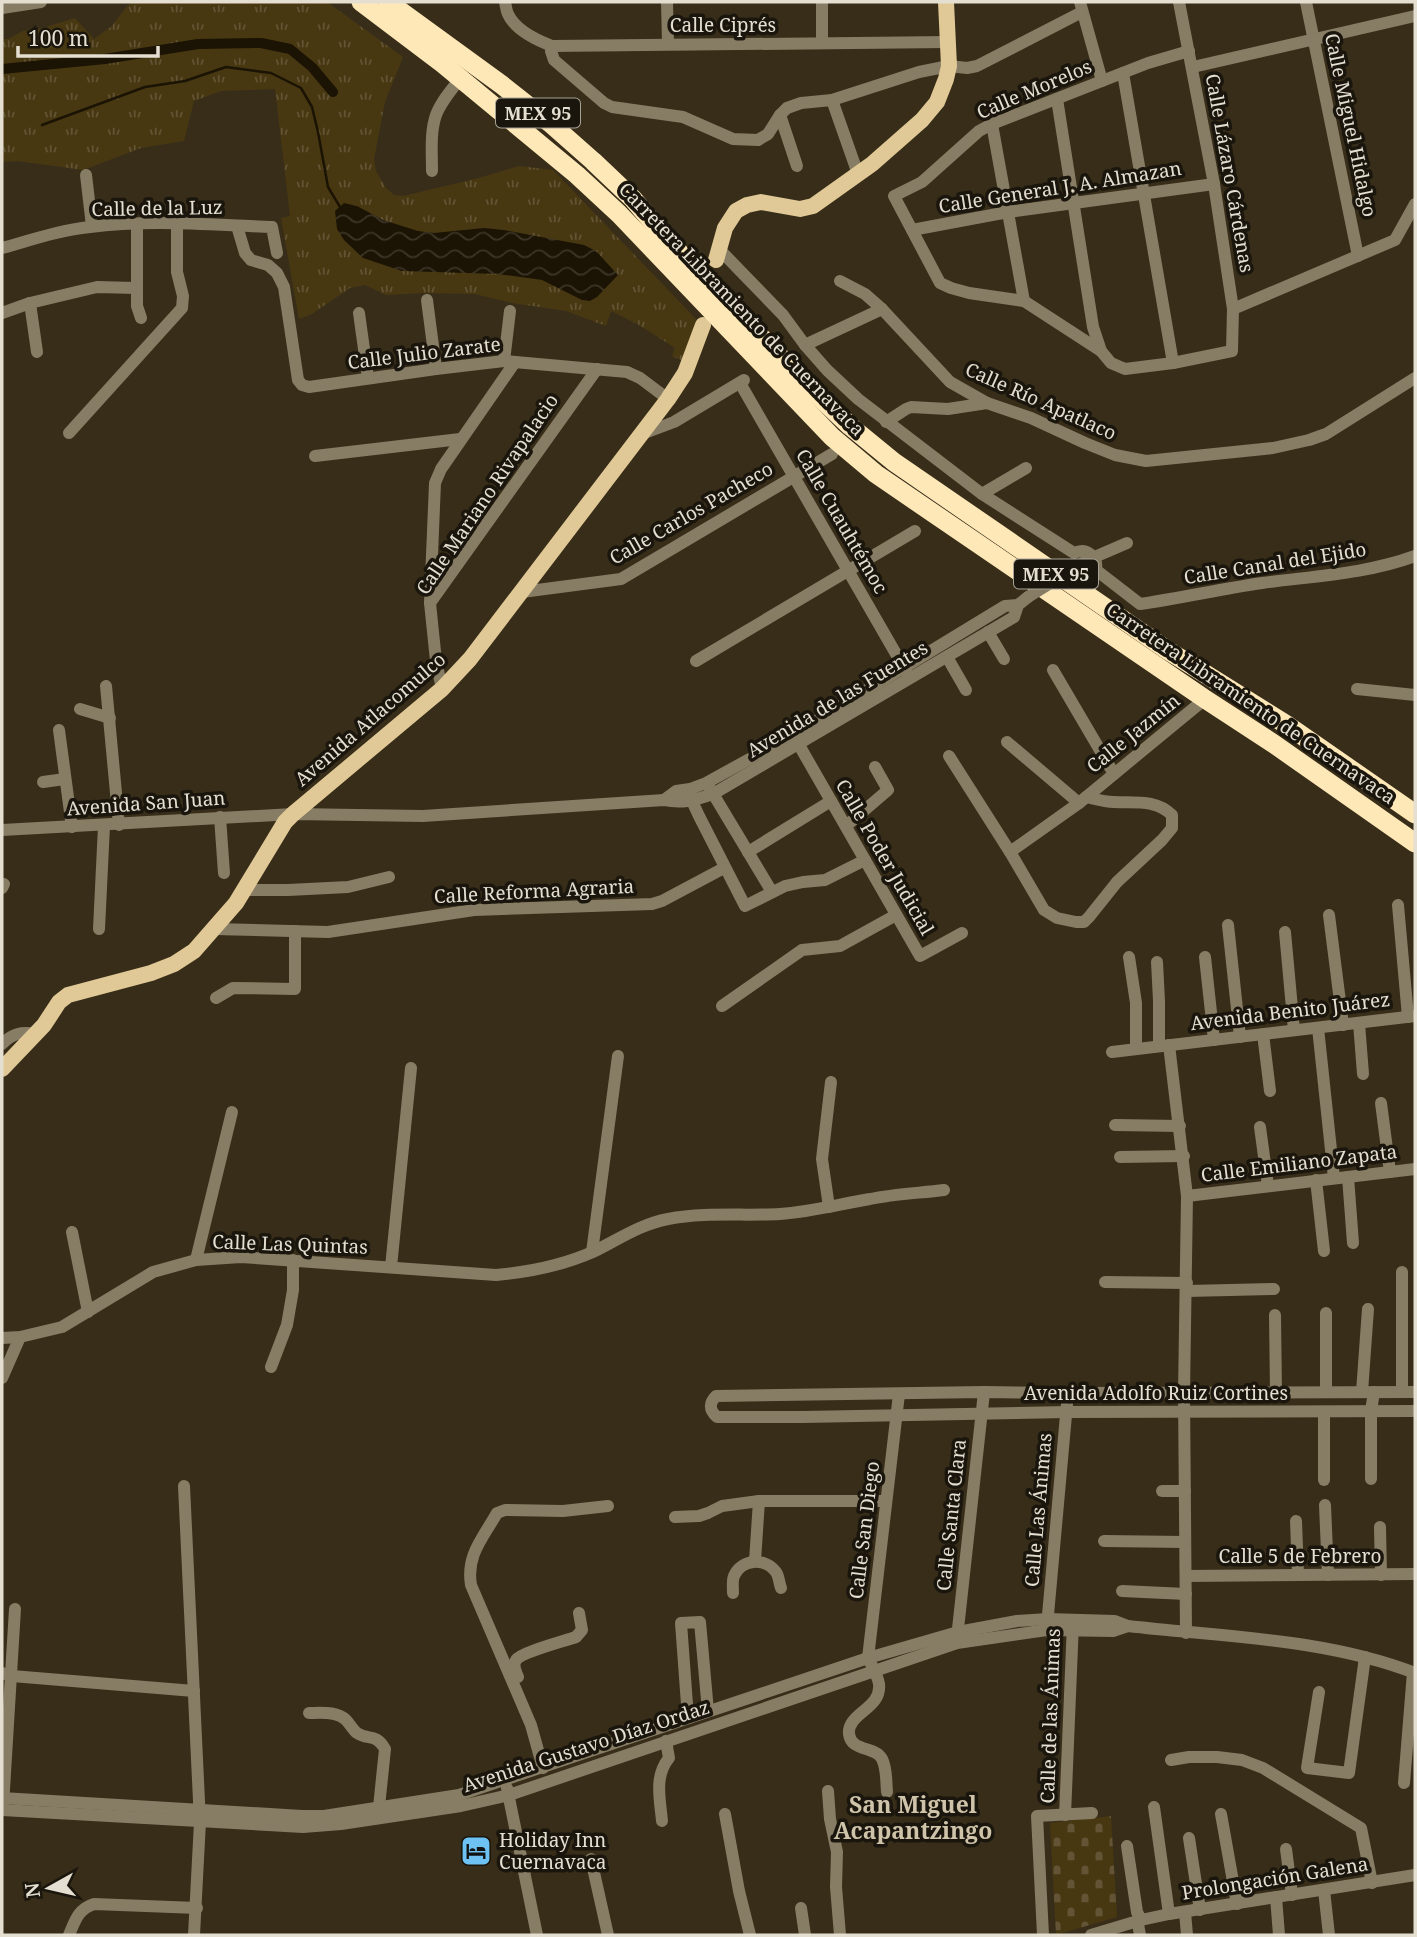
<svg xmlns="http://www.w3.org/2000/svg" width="1417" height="1937" viewBox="0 0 1417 1937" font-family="'Noto Serif',serif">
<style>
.grass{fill:url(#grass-tufts)}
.cemetery{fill:url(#cemetery-stones)}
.water{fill:url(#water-waves)}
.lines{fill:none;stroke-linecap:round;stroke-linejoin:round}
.stream{stroke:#1b1303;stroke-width:2.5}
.canal{stroke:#1b1303;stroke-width:10}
.minor{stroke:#877c64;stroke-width:12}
.major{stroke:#e0c996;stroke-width:16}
.highway{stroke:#ffe8b8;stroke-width:19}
.minor-bridge{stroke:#877c64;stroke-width:12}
.labels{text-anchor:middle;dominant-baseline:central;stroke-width:7;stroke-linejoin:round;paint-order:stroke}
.shield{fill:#1a160d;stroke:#a8a397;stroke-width:2}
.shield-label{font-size:18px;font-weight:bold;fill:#e5dfd2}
.street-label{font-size:19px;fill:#e5dfd2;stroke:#1a160d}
.poi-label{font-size:19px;fill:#e5dfd2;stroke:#1a160d;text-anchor:start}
.quarter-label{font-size:23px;font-weight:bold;fill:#cfc3aa;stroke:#1a160d}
</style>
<defs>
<pattern id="grass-tufts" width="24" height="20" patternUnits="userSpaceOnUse" patternTransform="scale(1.75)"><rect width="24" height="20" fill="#483812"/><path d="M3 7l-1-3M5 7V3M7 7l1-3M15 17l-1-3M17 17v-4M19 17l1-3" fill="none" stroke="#625434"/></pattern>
<pattern id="cemetery-stones" width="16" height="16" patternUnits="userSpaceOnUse" patternTransform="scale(1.75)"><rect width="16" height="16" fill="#483812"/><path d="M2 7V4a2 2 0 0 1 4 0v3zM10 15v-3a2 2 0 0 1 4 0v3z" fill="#625434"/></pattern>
<pattern id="water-waves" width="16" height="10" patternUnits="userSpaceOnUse" patternTransform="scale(1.75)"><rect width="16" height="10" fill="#1b1303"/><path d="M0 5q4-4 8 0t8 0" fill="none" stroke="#3c3527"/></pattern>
</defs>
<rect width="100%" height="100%" fill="#372d19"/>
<polygon class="grass" points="132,2 327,2 403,57 385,102 374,159 376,171 386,188 394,195 403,196 475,179 519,166 553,170 696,319 685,362 672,356 675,348 639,325 611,311 606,326 566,311 512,303 475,294 422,293 386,295 365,285 350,288 312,314 299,319 281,218 290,216 275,89 221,91 194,101 184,141 141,148 83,170 18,161 2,162 2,39 8,39 23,31 43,28 75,18 94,39 112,26 127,6"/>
<polygon class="cemetery" points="1111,1816 1117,1917 1056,1935 1050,1823"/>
<polygon class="water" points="344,203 357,206 383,220 418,231 434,233 484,228 504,230 584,245 596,251 618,275 597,297 590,301 582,300 542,280 498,274 402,271 363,258 344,240 337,229 335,211"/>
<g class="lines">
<polyline class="stream" points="42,125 145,87 185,81 226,67 271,73 301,88 312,107 318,132 328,187 340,207"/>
<polyline class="canal" points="2,69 105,59 198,44 261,43 290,49 312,67 333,92"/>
<g class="minor">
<path d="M505 2C506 6 506 10 508 14 515 30 536 40 552 46L948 42"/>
<polyline points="667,2 668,44"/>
<polyline points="1080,2 1102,81"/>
<polyline points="1306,2 1358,256"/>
<polyline points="2,8 41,2"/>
<polyline points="822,43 822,2"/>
<polyline points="552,46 551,51 554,60 604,103 612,107 683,117 733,139 758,140 768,134 780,115 787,108 801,103 832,100 919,72 949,66 967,68 977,66 1082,12"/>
<polyline points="1193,67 1415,16"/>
<polyline points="1123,73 1173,363"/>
<polyline points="1057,99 1093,327 1101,351 1111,363 1125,369 1173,363 1232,351 1233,309 1214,184 1179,2"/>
<polyline points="832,100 858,174"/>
<polyline points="780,115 797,166"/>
<polyline points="992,124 1024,301"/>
<path d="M432 171C432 153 430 132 436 115 441 102 451 90 460 79"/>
<polyline points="86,175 92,226"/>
<polyline points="137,224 137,306 141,318"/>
<polyline points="237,226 245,253 251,260 268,265 277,273 284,287 298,380 302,385 309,387 436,369 504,361 627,372 640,378 668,399"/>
<polyline points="912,230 1008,212 1214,184"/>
<path d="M2 248C31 240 60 230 90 227 150 219 212 225 272 227L277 253"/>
<path d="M719 249 783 315 805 345 827 370 858 399 982 494 1074 553C1087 547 1098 557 1096 570L1140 604C1181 598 1221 589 1262 583 1314 576 1366 574 1415 556"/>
<polyline points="840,281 865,294 882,309 950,382 987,403 1031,418 1085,443 1115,455 1146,461 1273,448 1309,440 1326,434 1415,378"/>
<polyline points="427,300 436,369"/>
<polyline points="30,303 37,352"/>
<polyline points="1233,309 1395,240 1415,204"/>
<polyline points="2,313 30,303 97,287 136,288"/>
<polyline points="359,313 368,378"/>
<polyline points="805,345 882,309"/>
<polyline points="1101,351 1024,301 969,293 951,288 940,283 894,196 922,182 979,131 992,124 1148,63 1189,51"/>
<polyline points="504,361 510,311"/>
<polyline points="740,383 907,673"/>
<polyline points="886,422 906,409 911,407 948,409 987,403"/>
<polyline points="69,433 182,308 183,296 177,272 177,224"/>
<polyline points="642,434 674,422 744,380"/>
<polyline points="315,456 460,439"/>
<polyline points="982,494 1026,468"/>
<polyline points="1090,559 1127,543"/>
<polyline points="522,592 621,579 832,454"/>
<polyline points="430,603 597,369"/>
<polyline points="988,632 1004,659"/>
<polyline points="947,657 966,690"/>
<polyline points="696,661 915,531"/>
<polyline points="1053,670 1114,774"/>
<polyline points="106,686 119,825"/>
<polyline points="442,689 436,661 430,603 435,483 441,469 515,362"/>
<polyline points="1357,689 1415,695"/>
<polyline points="80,709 110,718"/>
<polyline points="59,730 72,827"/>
<polyline points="795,738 920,956 962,933"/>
<polyline points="1007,742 1079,803"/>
<path d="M949 756 1010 852 1044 910 1057 918 1076 922H1084L1089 917 1117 882 1162 840 1172 828V815C1156 799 1135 803 1114 802 1104 802 1095 799 1086 797"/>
<polyline points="43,782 65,779"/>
<polyline points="709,787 772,892"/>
<polyline points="691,793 692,801 699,816 745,906 785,886 803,882 825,880 865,860"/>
<polyline points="664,800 676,791 690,789 706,783 793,735 1005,606 1018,605"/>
<polyline points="220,817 224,873"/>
<polyline points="846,826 888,790 875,767"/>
<path d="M2 830 293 814 423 816 664 800C682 804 695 800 713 794L1014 617 1018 605 1028 597"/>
<polyline points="748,852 831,801"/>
<polyline points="1010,852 1079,803 1205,699"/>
<polyline points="2,888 4,884"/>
<polyline points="245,890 288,890 348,887 389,877"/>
<polyline points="1398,905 1408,1017"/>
<polyline points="1329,915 1343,1025"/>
<polyline points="1228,925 1240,1037"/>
<polyline points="99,929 104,826"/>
<polyline points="214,929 328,932 474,910 652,904 662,901 724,868"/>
<polyline points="1285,932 1294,1030"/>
<polyline points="1129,957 1136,1003 1136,1049"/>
<polyline points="1205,957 1214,1040"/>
<polyline points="1157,962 1159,1001 1159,1046"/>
<polyline points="216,998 233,988 295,989 295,931"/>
<polyline points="722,1006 802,950 840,946 896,915"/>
<polyline points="1359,1023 1363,1074"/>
<polyline points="1318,1028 1334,1178"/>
<polyline points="1263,1034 1270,1091"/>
<path d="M2 1044C12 1034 21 1031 36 1034"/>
<polyline points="1169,1045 1187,1196 1184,1393 1186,1633"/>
<polyline points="1112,1052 1415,1016"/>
<polyline points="1381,1103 1390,1172"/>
<polyline points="1115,1125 1180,1126"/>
<polyline points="1260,1127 1268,1186"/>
<polyline points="1120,1157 1184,1156"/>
<polyline points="1348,1177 1353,1243"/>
<polyline points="1316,1180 1324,1251"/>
<polyline points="1187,1196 1415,1169"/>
<polyline points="829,1207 822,1159 831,1082"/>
<polyline points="72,1232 88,1312"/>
<polyline points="592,1252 618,1056"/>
<polyline points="196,1260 232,1112"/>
<polyline points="391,1267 411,1068"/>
<polyline points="1105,1282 1187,1283"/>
<polyline points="1187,1291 1274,1289"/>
<polyline points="1275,1315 1276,1393"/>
<path d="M2 1338 20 1337 62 1327 153 1272 196 1260 241 1257 496 1275C530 1272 564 1265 595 1251 619 1239 641 1224 668 1219 705 1212 743 1216 780 1214 811 1212 840 1204 870 1199 894 1194 920 1193 944 1190"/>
<polyline points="271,1367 287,1325 293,1290 293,1260"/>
<polyline points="2,1378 20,1337"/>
<polyline points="1326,1392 1326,1313"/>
<polyline points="1362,1392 1368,1309"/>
<polyline points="1402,1392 1402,1272"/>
<path d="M1415 1392 1068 1393 984 1392 716 1396C709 1403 709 1410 717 1417H803L1067 1412 1415 1411"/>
<polyline points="1324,1412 1324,1480"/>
<polyline points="1371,1479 1371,1411 1374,1392"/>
<polyline points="184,1486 200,1822 194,1935"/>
<polyline points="1162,1491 1185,1491"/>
<polyline points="1325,1505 1328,1575"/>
<polyline points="675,1517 699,1516 708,1513 722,1506 759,1501 886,1501"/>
<polyline points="1296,1521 1298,1575"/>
<polyline points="1380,1527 1381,1575"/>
<polyline points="1104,1541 1185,1542"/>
<polyline points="755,1561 759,1501"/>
<polyline points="1186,1576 1415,1574"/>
<polyline points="1122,1591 1186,1594"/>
<path d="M733 1593C733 1588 732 1580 734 1576 741 1559 765 1557 776 1572 779 1576 779 1583 781 1588"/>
<polyline points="1047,1626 1067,1404"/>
<polyline points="957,1638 984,1392"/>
<polyline points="2,1673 12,1676 194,1691"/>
<path d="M518 1677C516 1672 512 1666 516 1660 522 1652 565 1641 576 1637L582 1630 579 1613"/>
<polyline points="1319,1692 1307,1768 1349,1773 1365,1657"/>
<path d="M309 1713C321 1713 337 1711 346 1720 350 1724 353 1730 357 1733 368 1741 375 1732 385 1749L379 1807"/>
<polyline points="688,1718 681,1623 700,1622 708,1711"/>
<polyline points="1171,1760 1189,1757 1217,1757 1242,1760 1263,1768 1361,1828 1372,1883"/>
<path d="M543 1768 531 1725 471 1585C466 1555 483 1538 497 1513L505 1510 563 1511 608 1506"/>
<polyline points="1404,1783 1413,1672"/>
<polyline points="507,1788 537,1935"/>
<polyline points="828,1791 830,1819 837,1852 836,1887 840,1935"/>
<path d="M887 1792C886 1782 887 1768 882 1759 876 1746 851 1752 849 1734 847 1713 882 1709 879 1684 878 1676 872 1666 868 1658L899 1394"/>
<path d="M2 1798 302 1816H324L459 1795 868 1658 958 1632 1017 1621 1048 1619 1115 1621 1128 1626C1223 1637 1324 1638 1415 1673"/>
<polyline points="3,1806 15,1609"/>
<polyline points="1154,1807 1169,1914"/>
<polyline points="2,1810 303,1827 341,1824 461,1806 509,1795 957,1643 1047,1630 1113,1631 1128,1626"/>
<polyline points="725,1814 739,1891 750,1935"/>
<polyline points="1221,1814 1237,1904"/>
<polyline points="1065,1815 1073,1623"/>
<path d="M662 1821C660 1799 654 1776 669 1758L666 1741"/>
<polyline points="1189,1838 1200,1910"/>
<polyline points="1127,1846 1137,1912 1141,1920"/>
<polyline points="1286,1849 1292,1895"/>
<polyline points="591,1859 608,1935"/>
<polyline points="1324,1890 1329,1935"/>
<polyline points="1276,1897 1279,1935"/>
<polyline points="801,1908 805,1935"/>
<polyline points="1185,1912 1187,1935"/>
<path d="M69 1935C75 1921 78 1909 94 1904L197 1908"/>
<polyline points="1043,1935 1037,1816 1092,1813"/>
<polyline points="1091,1935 1141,1920 1169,1914 1415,1875"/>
<polyline points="1140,1935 1138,1924 1141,1920"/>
</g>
<g class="major">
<polyline points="716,260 725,228 736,211 747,205 761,202 800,209 813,206 872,164 922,120 937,102 946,79 949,66 946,2"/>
<polyline points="2,1069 44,1025 59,1002 68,995 151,973 174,964 194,951 236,903 285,822 293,814 442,689 470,659 668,399 685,373 703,325"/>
</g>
<g class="highway">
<polyline points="361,2 443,64 577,175 619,214 832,437 876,474 1205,699 1274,744 1415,843"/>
<polyline points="388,2 502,85 550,123 593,161 633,199 671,244 809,387 850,426 894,462 1167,650 1287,725 1415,814"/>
</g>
<polyline class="minor-bridge" points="1028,597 1086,561"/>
</g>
<defs>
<g id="hotel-square" transform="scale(1.575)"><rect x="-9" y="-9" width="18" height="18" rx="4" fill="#6ec2f3" stroke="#1a160d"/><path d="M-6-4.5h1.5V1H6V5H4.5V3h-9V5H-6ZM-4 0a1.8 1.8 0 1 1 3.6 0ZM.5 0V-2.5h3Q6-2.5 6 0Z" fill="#111"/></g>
</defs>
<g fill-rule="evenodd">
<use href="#hotel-square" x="476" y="1851"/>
</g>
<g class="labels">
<g class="shield">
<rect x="496" y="98.5" width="84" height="29" rx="5"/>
<rect x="1014" y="559.5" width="84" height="29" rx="5"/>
</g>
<g class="shield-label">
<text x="538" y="113">MEX 95</text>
<text x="1056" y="574">MEX 95</text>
</g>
<g class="street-label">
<text x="723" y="25">Calle Ciprés</text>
<text transform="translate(1034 89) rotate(-23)">Calle Morelos</text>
<text transform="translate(1351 125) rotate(78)">Calle Miguel Hidalgo</text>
<text transform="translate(1230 173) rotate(80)">Calle Lázaro Cárdenas</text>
<text transform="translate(1060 187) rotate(-9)">Calle General J. A. Almazan</text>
<text transform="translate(157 208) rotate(-1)">Calle de la Luz</text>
<text transform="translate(742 309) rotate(46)">Carretera Libramiento de Cuernavaca</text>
<text transform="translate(424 353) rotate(-7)">Calle Julio Zarate</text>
<text transform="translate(1041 401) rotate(24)">Calle Río Apatlaco</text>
<text transform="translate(487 494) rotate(-56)">Calle Mariano Rivapalacio</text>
<text transform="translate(691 513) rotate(-30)">Calle Carlos Pacheco</text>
<text transform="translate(842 521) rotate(60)">Calle Cuauhtémoc</text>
<text transform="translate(1275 563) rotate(-9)">Calle Canal del Ejido</text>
<text transform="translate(837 699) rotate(-31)">Avenida de las Fuentes</text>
<text transform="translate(1251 703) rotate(34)">Carretera Libramiento de Cuernavaca</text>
<text transform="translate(370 719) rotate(-41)">Avenida Atlacomulco</text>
<text transform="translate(1133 733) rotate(-39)">Calle Jazmín</text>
<text transform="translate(146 803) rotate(-4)">Avenida San Juan</text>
<text transform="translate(885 857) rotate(60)">Calle Poder Judicial</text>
<text transform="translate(534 891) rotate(-3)">Calle Reforma Agraria</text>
<text transform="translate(1290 1011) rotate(-7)">Avenida Benito Juárez</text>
<text transform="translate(1299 1163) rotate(-7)">Calle Emiliano Zapata</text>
<text transform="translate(290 1244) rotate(2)">Calle Las Quintas</text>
<text x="1156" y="1393">Avenida Adolfo Ruiz Cortines</text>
<text transform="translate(1038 1510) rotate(-85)">Calle Las Ánimas</text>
<text transform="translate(951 1515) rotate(-84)">Calle Santa Clara</text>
<text transform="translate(864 1530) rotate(-83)">Calle San Diego</text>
<text x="1300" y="1556">Calle 5 de Febrero</text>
<text transform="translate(1050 1716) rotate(-88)">Calle de las Ánimas</text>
<text transform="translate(586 1746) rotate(-18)">Avenida Gustavo Díaz Ordaz</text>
<text transform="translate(1275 1878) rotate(-9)">Prolongación Galena</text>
</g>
<g class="poi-label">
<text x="499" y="1840">Holiday Inn<tspan x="499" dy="22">Cuernavaca</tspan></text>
</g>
<g class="quarter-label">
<text x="913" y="1804">San Miguel<tspan x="913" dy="26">Acapantzingo</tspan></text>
</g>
</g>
<rect width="1417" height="1937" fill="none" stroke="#e5dfd2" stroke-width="7"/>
<g transform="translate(49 1888) rotate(262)" stroke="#1a160d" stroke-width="5" paint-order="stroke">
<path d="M0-5L12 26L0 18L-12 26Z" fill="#e5dfd2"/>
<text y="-10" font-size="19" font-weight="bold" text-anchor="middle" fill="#e5dfd2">N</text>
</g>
<path d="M18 46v10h140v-10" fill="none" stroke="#e5dfd2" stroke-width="3.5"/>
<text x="28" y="46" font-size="21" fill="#e5dfd2" stroke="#1a160d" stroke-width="5" paint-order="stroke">100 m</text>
</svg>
